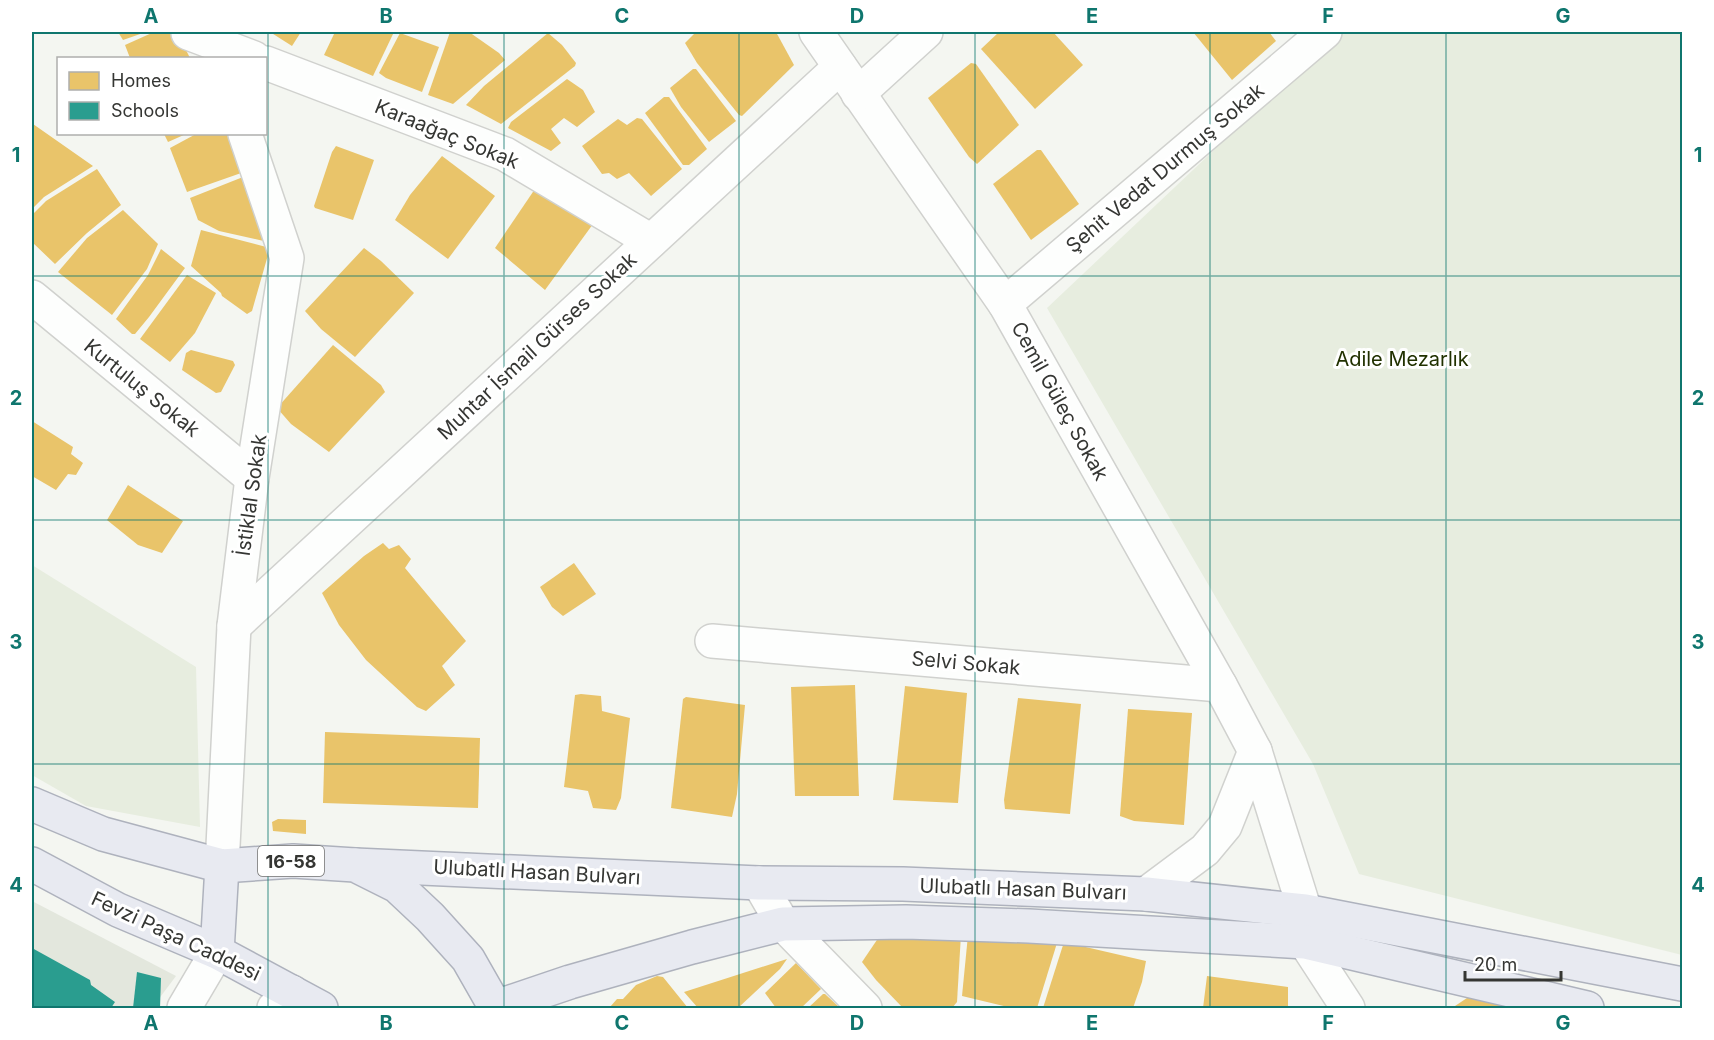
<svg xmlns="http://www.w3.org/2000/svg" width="1714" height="1040" viewBox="0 0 1714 1040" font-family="Inter,sans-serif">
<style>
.built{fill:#e3e7dd}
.green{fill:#e7eddf}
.homes{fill:#e9c46a}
.schools{fill:#2a9d8f}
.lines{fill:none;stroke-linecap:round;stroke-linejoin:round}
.street-casing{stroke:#d0d1ce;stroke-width:36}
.secondary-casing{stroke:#d0d1ce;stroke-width:36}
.primary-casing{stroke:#aeb2bd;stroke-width:36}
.street{stroke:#fdfefd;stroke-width:33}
.secondary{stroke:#fdfefd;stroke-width:33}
.primary{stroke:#e8eaf1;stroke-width:33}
.grid{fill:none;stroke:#0f766e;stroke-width:1.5;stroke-opacity:0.55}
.labels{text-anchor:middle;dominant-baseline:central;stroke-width:6;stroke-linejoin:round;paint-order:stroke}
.shield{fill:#fff;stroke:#727270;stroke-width:1.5}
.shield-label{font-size:18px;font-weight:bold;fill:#353633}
.street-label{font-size:20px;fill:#353633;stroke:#fff}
.park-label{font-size:20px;fill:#213100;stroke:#fff}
.neatline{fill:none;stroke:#0f766e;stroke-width:2}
.grid-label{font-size:20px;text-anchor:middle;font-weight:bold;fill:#0f766e}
</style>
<rect width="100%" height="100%" fill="#f4f6f1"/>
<polygon class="built" points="32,901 176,976 152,1008 32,1008"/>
<g class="green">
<polygon points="1339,32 1682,32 1682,955 1359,874 1313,764 1047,308"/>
<polygon points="32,565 196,667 200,827 86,806 32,775"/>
</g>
<g class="homes">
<polygon points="118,32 146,32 123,40"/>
<polygon points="154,32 177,32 190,58 130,58 125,45"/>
<polygon points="270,32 301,32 292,46"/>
<polygon points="335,32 394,32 373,76 324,55"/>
<polygon points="450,32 469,32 499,53 505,60 453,104 428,95"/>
<polygon points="696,32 776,32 794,65 742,116 739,115 697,63 685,43"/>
<polygon points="999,32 1053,32 1083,65 1035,109 981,49"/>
<polygon points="1193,32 1269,32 1276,41 1232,80"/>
<polygon points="400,33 439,47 422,92 386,78 379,73"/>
<polygon points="548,33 562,45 576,63 575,66 501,124 466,105 484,86"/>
<polygon points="971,63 976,64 1019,125 977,164 969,157 928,98"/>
<polygon points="693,69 696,69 736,121 709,142 681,107 670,88"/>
<polygon points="567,79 583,90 595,112 577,127 564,118 551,129 561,143 551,151 508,128 511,122"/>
<polygon points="664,97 669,97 707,149 689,165 683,165 645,113"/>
<polygon points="637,118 642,119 682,169 651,196 629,173 617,179 609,173 602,174 582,146 618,119 627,125"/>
<polygon points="33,124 93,166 44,197 32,209"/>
<polygon points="164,134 186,134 168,142"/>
<polygon points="196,134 232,134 244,172 187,192 170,148"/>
<polygon points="336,146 374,160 353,220 315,208 314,206 332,152"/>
<polygon points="1037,150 1041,150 1079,204 1031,240 993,184"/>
<polygon points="442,156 495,196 448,259 395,220 410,195"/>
<polygon points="97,169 121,205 87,233 55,264 32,242 32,215 46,201"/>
<polygon points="243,177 268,242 219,231 198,220 190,198"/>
<polygon points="539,183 593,224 545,290 495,248"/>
<polygon points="123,210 158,244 147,269 112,315 58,272 87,238"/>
<polygon points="201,230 270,248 252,311 247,314 222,296 221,293 191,266"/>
<polygon points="364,248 381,261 414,293 355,357 321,329 305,311"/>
<polygon points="161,249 185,268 149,317 135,334 132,334 116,319 148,275"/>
<polygon points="187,275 216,293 195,333 170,362 140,339"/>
<polygon points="333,345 381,385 385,392 329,452 291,424 277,408"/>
<polygon points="191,350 233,361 235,365 221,392 216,393 182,370 186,353"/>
<polygon points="32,421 73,447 71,454 83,463 76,475 68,474 56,490 32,476"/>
<polygon points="128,485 183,521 162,553 138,545 107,520"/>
<polygon points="383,543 389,549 399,545 411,559 405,568 466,641 442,666 455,685 426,711 417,707 366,660 339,625 322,593 364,556"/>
<polygon points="574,563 596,594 563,616 552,607 540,587"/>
<polygon points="855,685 859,796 795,796 791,687"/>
<polygon points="905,686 967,693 958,803 893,800"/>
<polygon points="581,694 601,696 602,711 630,718 621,798 616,810 593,808 588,791 564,787 575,695"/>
<polygon points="686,697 745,705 737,794 732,817 671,808 683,699"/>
<polygon points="1018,698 1081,704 1070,814 1005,809 1004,800"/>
<polygon points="1128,709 1192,713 1184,825 1134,821 1120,816"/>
<polygon points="325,732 480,738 478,808 323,803"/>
<polygon points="278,819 306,820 306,834 273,831 272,822"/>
<polygon points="883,931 961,934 957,1002 952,1008 903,1008 876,980 862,962"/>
<polygon points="968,935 1057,943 1037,1008 1012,1008 962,996"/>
<polygon points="1064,942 1146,961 1142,982 1133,1008 1043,1008"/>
<polygon points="787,959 780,969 738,1008 698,1008 684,992"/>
<polygon points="796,963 821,989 801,1008 776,1008 765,993"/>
<polygon points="657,976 663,977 688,1008 610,1007 617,999 623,999 636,985"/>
<polygon points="1207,976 1288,987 1288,1008 1203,1008"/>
<polygon points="823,994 825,994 840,1008 808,1008"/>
<polygon points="1470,996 1493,1001 1502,1005 1500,1008 1452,1008"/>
</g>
<g class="schools">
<polygon points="32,948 90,980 91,985 115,1002 111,1008 32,1008"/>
<polygon points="137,972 161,978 160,1008 133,1008"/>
</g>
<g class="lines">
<g class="street-casing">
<g id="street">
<polyline points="816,32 1005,304 1220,685 1255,751 1305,911 1305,942 1348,1008"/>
<polyline points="188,33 254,58"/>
<polyline points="266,63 505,154 651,241"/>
<polyline points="858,94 926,32"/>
<polyline points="32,297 252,478"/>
<polyline points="1005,304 1325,32"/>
<polyline points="234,626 840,67"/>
<polyline points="712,641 1220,685"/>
<polyline points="222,866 234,626 252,478 287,258 245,134"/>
<polyline points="759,883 783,924 865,1008"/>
<polyline points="1146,894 1205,850 1225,826 1255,751"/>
</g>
</g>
<g class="secondary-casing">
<g id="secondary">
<polyline points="184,1008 217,952"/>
<polyline points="274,1008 292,992"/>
</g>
</g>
<g class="primary-casing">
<g id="primary">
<polyline points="32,804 103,834 222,866 293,861 355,865 397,886 430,917 468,959 496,1008"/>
<polyline points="32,864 118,910 217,952 321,1008"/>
<polyline points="355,865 759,883 903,884 1146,894 1305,911 1682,984"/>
<polyline points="217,952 222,866"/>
<polyline points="493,1008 570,982 692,947 783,924 906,922 1029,926 1305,942 1587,1008"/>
</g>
</g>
<use href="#street" class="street"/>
<use href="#secondary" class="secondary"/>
<use href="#primary" class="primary"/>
</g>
<path class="grid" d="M268 32V1008M504 32V1008M739 32V1008M975 32V1008M1210 32V1008M1446 32V1008M32 276H1682M32 520H1682M32 764H1682"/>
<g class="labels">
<rect class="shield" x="258" y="846" width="66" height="30" rx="4.5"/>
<g class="shield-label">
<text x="291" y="861">16-58</text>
</g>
<g class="street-label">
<text transform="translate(447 134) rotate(22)">Karaağaç Sokak</text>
<text transform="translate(1165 168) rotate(-40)">Şehit Vedat Durmuş Sokak</text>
<text transform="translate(537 346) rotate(-43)">Muhtar İsmail Gürses Sokak</text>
<text transform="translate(142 388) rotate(39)">Kurtuluş Sokak</text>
<text transform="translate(1060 401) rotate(61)">Cemil Güleç Sokak</text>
<text transform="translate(251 495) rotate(-82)">İstiklal Sokak</text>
<text transform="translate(966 663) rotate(5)">Selvi Sokak</text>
<text transform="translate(537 872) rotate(3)">Ulubatlı Hasan Bulvarı</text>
<text transform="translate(1023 889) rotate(2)">Ulubatlı Hasan Bulvarı</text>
<text transform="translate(176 936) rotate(25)">Fevzi Paşa Caddesi</text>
</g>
<g class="park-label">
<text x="1402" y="359">Adile Mezarlık</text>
</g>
</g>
<rect width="1714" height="1040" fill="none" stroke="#ffffff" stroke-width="66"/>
<rect x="57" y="57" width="210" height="78" fill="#ffffff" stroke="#aeafad" stroke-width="1.5"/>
<rect x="69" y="72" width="30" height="18" fill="#e9c46a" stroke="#aeafad" stroke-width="1.5"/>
<text x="111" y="87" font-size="18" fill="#353633">Homes</text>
<rect x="69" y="102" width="30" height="18" fill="#2a9d8f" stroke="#aeafad" stroke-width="1.5"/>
<text x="111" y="117" font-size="18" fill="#353633">Schools</text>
<path d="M1465 971v9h96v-9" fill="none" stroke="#353633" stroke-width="3"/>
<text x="1474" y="971" font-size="18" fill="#353633" stroke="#ffffff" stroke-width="4.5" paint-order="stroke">20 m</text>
<rect x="33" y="33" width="1648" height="974" class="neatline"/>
<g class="grid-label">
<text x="151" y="23">A</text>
<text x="386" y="23">B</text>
<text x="622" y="23">C</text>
<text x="857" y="23">D</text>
<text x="1092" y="23">E</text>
<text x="1328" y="23">F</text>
<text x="1563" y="23">G</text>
<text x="16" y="162">1</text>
<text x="1698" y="162">1</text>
<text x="16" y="405">2</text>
<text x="1698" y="405">2</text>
<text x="16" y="649">3</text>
<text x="1698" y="649">3</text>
<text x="16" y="892">4</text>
<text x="1698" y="892">4</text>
<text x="151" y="1030">A</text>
<text x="386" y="1030">B</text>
<text x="622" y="1030">C</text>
<text x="857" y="1030">D</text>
<text x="1092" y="1030">E</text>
<text x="1328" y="1030">F</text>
<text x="1563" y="1030">G</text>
</g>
</svg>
